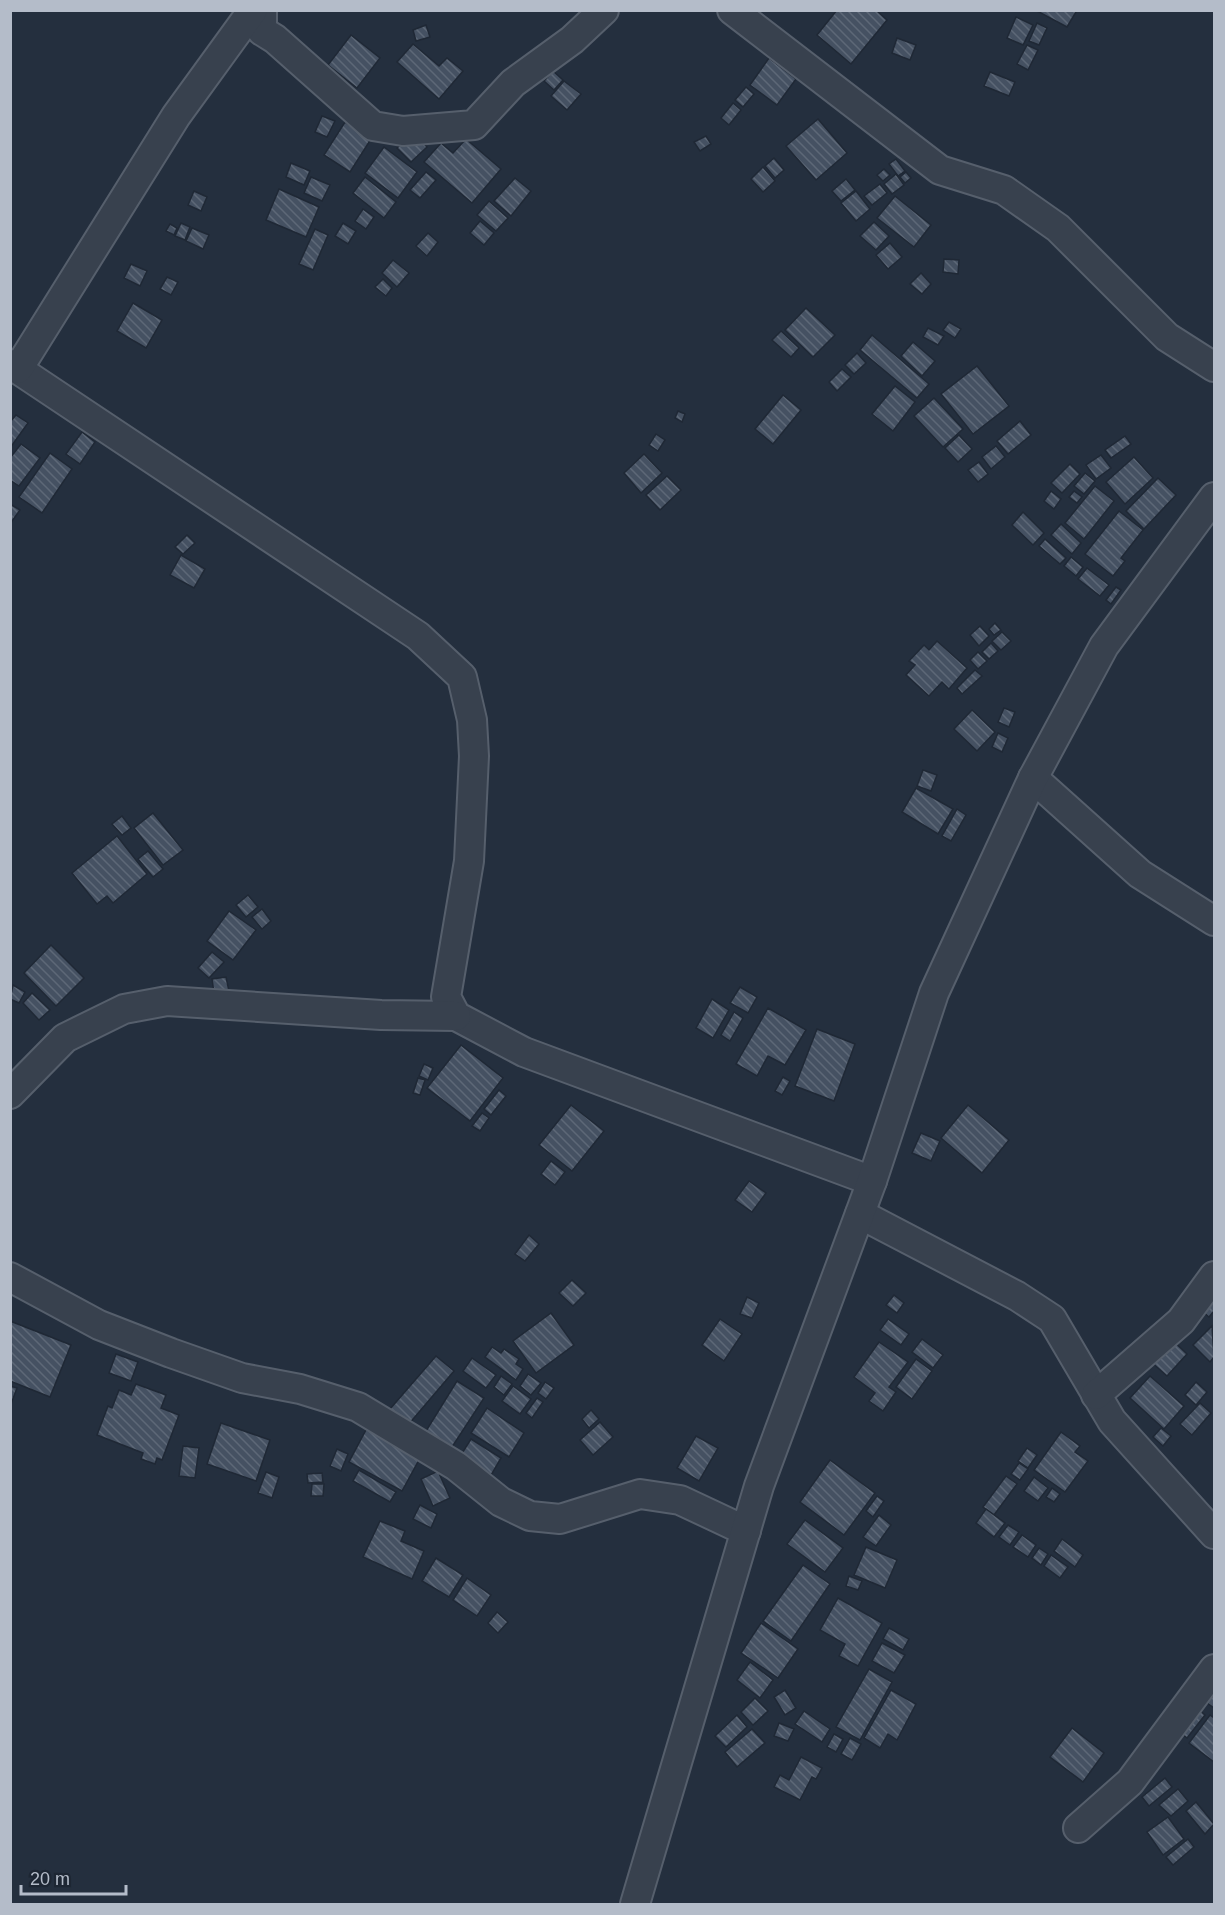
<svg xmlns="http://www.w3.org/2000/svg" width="1225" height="1915" viewBox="0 0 1225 1915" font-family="Arial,sans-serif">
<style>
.building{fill:url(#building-back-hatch);stroke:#1f2835;stroke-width:1.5}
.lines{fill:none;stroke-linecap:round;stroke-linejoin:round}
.street-casing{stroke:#565f6c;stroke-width:32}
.street{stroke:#38414e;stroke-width:28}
</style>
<defs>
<pattern id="building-back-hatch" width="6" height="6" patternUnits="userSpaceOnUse" patternTransform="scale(1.5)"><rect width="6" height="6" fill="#455162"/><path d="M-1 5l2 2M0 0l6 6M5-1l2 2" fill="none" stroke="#5d6877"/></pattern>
</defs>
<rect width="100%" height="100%" fill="#242f3e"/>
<g class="building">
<polygon points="837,10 876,10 887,20 851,64 817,35"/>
<polygon points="1073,10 1076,12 1067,27 1037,11"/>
<polygon points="1016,17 1033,25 1023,45 1007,38"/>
<polygon points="1037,23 1047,28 1039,45 1029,41"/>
<polygon points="426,25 430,37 416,41 413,30"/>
<polygon points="351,35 380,58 357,88 328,65"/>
<polygon points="897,38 916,45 910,60 892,53"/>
<polygon points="413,44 439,66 447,58 463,71 439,99 397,62"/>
<polygon points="1027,45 1038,50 1028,70 1017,64"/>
<polygon points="769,58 796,79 777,105 750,85"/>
<polygon points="553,71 563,80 554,90 544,81"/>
<polygon points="990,72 1015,82 1009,96 984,86"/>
<polygon points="564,81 581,94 567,110 551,96"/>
<polygon points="746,87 754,94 743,107 735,100"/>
<polygon points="733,103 741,110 729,125 721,118"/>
<polygon points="322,116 335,121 327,137 315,132"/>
<polygon points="818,119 847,153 816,180 786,146"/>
<polygon points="345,122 371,139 350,172 324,155"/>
<polygon points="413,132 427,147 411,162 397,148"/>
<polygon points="706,136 711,144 700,151 694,142"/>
<polygon points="466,139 501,169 472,203 424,162 441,143 453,153"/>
<polygon points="384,147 417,172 398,198 365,173"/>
<polygon points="774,158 784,170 775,178 765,166"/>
<polygon points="896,159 905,171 898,176 889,164"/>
<polygon points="291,163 310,171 304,185 286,177"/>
<polygon points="763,167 775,181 763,192 751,179"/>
<polygon points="884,169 890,175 883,181 877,175"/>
<polygon points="426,172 436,180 420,198 410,190"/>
<polygon points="906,172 911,178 905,183 900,177"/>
<polygon points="896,174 904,185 892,194 884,184"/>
<polygon points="311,177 330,185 322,201 304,193"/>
<polygon points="365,177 396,202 384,218 353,193"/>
<polygon points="515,178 531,191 511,216 494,201"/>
<polygon points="846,179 855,190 841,201 832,191"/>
<polygon points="880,184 887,193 872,205 864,196"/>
<polygon points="279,189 319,207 306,237 266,220"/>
<polygon points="194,191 207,197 201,211 188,205"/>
<polygon points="856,191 870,209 856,221 841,203"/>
<polygon points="895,196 931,225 914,247 877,218"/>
<polygon points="489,201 508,218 496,231 477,215"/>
<polygon points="363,209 374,217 366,229 355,221"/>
<polygon points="480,221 494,233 484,245 470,233"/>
<polygon points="874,222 889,236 876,250 860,236"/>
<polygon points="181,223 190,227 185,240 175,236"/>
<polygon points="343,223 356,231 348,244 335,236"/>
<polygon points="170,224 177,228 174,235 166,231"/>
<polygon points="192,228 209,235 203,249 186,241"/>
<polygon points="315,229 328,235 313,270 299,264"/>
<polygon points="428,233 438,242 427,256 416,246"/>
<polygon points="890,243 902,257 888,269 876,255"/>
<polygon points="944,259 959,260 958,274 943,272"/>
<polygon points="393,260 409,273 397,287 382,273"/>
<polygon points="131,264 147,271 140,286 124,278"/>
<polygon points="921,273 931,284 922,294 910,284"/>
<polygon points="167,277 178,282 171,295 160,289"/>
<polygon points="383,279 392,288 386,296 375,287"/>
<polygon points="133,303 162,320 146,348 117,331"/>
<polygon points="806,308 835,335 813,357 785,330"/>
<polygon points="949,322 961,329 955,338 943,330"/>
<polygon points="928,328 944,336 938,345 923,337"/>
<polygon points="781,331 799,348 791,357 772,340"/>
<polygon points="872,335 929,384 917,398 860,350"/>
<polygon points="913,342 935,361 922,376 901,356"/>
<polygon points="857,353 866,363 854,374 845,365"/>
<polygon points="977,366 1009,406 973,434 941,394"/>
<polygon points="842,369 851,377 837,391 829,382"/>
<polygon points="895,386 915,402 893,431 872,414"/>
<polygon points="783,395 801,410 773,444 755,429"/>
<polygon points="934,398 963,429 943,447 914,416"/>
<polygon points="678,411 685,414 682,422 675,418"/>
<polygon points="16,415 28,423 10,448 10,422"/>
<polygon points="1020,421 1031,435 1008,454 997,441"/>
<polygon points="82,432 95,442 80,464 66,454"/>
<polygon points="656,434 665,440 658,451 649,445"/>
<polygon points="959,435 972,449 958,462 945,448"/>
<polygon points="1125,436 1131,444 1111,458 1105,450"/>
<polygon points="21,444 40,458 19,486 10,480 10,458"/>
<polygon points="996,446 1005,457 991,469 982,457"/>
<polygon points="50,453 72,469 42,513 19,497"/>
<polygon points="644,454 662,473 641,493 624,473"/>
<polygon points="1101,455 1111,468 1096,479 1086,465"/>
<polygon points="1134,457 1153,478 1125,504 1106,482"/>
<polygon points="979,462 988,474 978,482 968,470"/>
<polygon points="1070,464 1080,474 1062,493 1051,483"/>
<polygon points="1085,473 1095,481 1084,494 1074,486"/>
<polygon points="667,476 681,490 660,510 646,495"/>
<polygon points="1158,478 1176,495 1144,529 1126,511"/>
<polygon points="1095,486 1114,501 1084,539 1065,523"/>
<polygon points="1051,491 1061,499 1054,509 1044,501"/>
<polygon points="1074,491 1082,497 1077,503 1069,497"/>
<polygon points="10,504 20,510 10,524"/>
<polygon points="1119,511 1143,530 1121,558 1125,561 1113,576 1085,554"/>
<polygon points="1023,512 1044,533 1033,545 1012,525"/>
<polygon points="1061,524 1081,543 1072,554 1051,535"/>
<polygon points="187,535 195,543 183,554 175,547"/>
<polygon points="1045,539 1066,558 1060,564 1039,546"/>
<polygon points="181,555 205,569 194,588 170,575"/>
<polygon points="1071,557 1083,567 1076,576 1064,566"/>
<polygon points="1087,568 1109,585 1100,596 1078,579"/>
<polygon points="1116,587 1121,590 1111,604 1106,600"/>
<polygon points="995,623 1001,630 994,635 989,629"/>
<polygon points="980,626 989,636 979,646 970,635"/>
<polygon points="1002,632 1011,641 1001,650 992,641"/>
<polygon points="937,641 967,668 949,689 942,682 929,696 906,675 915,665 909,661 924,645 929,650"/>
<polygon points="991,643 998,651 989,659 982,652"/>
<polygon points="978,652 987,661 978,669 970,660"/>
<polygon points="975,670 982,676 962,694 957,688"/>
<polygon points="1004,708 1015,712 1009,727 998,722"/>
<polygon points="972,710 995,732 977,751 954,729"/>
<polygon points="998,733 1008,738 1002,752 992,747"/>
<polygon points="923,770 937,775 931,791 917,786"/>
<polygon points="916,788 953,809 938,834 902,812"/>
<polygon points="957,809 966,815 951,841 942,836"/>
<polygon points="153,813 183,850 163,865 134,828"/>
<polygon points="122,816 131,828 122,835 112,824"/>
<polygon points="117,836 147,874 113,903 107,896 97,904 72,873"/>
<polygon points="148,851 163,869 153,877 138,859"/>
<polygon points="248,895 258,907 246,917 236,905"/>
<polygon points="262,909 271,921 262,929 252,917"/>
<polygon points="229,911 256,930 233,960 207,941"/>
<polygon points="51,945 84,978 56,1006 24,973"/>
<polygon points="212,952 224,962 209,978 198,968"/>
<polygon points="226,977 229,991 214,993 212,979"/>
<polygon points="13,985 25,992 19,1003 10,999"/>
<polygon points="740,987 757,997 748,1013 730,1003"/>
<polygon points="32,993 50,1010 39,1020 23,1003"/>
<polygon points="712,999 729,1010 713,1038 696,1028"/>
<polygon points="768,1008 806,1030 785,1065 768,1056 757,1076 736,1064"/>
<polygon points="734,1012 743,1018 730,1041 721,1035"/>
<polygon points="817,1029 855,1044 834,1101 795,1086"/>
<polygon points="461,1045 503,1078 470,1121 427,1088"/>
<polygon points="424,1064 433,1068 428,1080 419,1076"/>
<polygon points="783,1077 790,1081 782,1095 775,1091"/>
<polygon points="418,1078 425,1080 420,1095 413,1093"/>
<polygon points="499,1090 506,1096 491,1115 484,1109"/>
<polygon points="571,1105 604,1131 572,1171 539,1145"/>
<polygon points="968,1105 1009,1140 982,1173 941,1138"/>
<polygon points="482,1113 489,1118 480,1131 472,1126"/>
<polygon points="921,1133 940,1141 931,1161 912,1153"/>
<polygon points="551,1161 565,1172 555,1185 541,1174"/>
<polygon points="749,1181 766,1193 752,1212 735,1200"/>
<polygon points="529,1235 539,1244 525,1261 515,1254"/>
<polygon points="572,1280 586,1293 573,1306 559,1293"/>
<polygon points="1214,1287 1214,1311 1209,1317 1198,1307"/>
<polygon points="894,1295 904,1303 897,1313 886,1305"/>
<polygon points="747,1297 759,1303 752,1318 740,1314"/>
<polygon points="551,1313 574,1345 536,1373 513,1341"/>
<polygon points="720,1319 742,1334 724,1361 702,1345"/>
<polygon points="888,1319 909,1334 901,1345 880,1330"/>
<polygon points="10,1321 71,1345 50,1397 10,1381"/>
<polygon points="1212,1326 1214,1357 1210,1362 1193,1345"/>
<polygon points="1169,1337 1187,1354 1167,1376 1149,1360"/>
<polygon points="922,1339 943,1355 933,1368 912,1352"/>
<polygon points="879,1342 908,1362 889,1387 896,1392 883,1411 869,1401 875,1393 854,1377"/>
<polygon points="492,1347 501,1353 504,1349 519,1359 516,1364 523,1369 516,1380 485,1357"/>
<polygon points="116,1354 138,1362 131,1381 109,1373"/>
<polygon points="436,1356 454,1371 408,1425 390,1409"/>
<polygon points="472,1358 496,1375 486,1388 463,1371"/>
<polygon points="916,1359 932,1371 912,1399 896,1387"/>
<polygon points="528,1374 541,1383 531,1395 520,1386"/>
<polygon points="501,1376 512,1384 504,1395 494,1387"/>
<polygon points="1150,1376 1184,1406 1164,1429 1130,1398"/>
<polygon points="457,1381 484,1398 452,1447 426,1431"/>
<polygon points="545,1382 554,1388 546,1399 538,1393"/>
<polygon points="1196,1382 1207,1392 1196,1405 1185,1395"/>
<polygon points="136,1384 166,1395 161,1408 179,1415 162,1460 157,1458 155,1464 141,1459 143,1453 97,1435 108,1406 112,1408 119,1390 131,1395"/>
<polygon points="10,1386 17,1388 11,1404 10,1404"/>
<polygon points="513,1386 531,1399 520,1414 502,1401"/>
<polygon points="537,1398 543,1402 532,1418 526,1413"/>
<polygon points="1200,1403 1211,1413 1192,1435 1180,1424"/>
<polygon points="487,1408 524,1433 509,1457 471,1433"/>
<polygon points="591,1410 599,1419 589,1428 582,1419"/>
<polygon points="600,1422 613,1437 593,1455 580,1440"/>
<polygon points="221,1423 270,1440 256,1481 207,1464"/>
<polygon points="367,1428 420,1458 402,1491 349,1462"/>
<polygon points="1161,1428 1171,1436 1163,1446 1153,1437"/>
<polygon points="1061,1432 1080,1446 1075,1452 1088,1461 1065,1492 1034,1470"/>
<polygon points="696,1436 718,1448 699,1481 677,1468"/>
<polygon points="471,1439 501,1458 490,1477 459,1458"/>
<polygon points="183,1446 199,1448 195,1478 179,1476"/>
<polygon points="1027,1448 1037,1455 1028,1468 1018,1461"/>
<polygon points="337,1449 348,1454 341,1471 330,1466"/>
<polygon points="830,1460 875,1493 844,1535 800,1502"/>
<polygon points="1019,1463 1028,1469 1020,1480 1011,1474"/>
<polygon points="359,1470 396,1492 390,1502 353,1481"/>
<polygon points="438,1471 450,1498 433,1506 421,1479"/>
<polygon points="266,1472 279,1477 272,1498 258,1493"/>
<polygon points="322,1473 323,1482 308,1483 307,1474"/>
<polygon points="1006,1476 1017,1484 994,1515 983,1507"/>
<polygon points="1034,1477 1048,1488 1038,1501 1024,1491"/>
<polygon points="312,1484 324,1484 323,1496 311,1496"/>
<polygon points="1052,1488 1060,1494 1054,1502 1046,1497"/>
<polygon points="877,1496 884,1501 873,1517 866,1511"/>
<polygon points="420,1505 437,1514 431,1528 413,1519"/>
<polygon points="986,1509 1005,1523 994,1537 976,1523"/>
<polygon points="879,1515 891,1525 876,1546 863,1537"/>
<polygon points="805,1520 843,1548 825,1572 787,1544"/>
<polygon points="380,1521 405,1531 401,1541 424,1551 412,1579 363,1557"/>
<polygon points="1008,1525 1019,1532 1010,1545 999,1537"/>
<polygon points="1022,1535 1036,1545 1028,1557 1013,1547"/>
<polygon points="1062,1539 1083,1555 1075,1567 1054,1551"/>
<polygon points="866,1547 897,1560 885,1588 854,1575"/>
<polygon points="1039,1548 1048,1554 1041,1565 1032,1558"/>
<polygon points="1051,1555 1068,1567 1060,1578 1044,1566"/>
<polygon points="436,1558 463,1575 449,1597 422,1581"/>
<polygon points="803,1565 830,1584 791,1641 763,1621"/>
<polygon points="849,1576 862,1581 858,1590 846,1586"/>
<polygon points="467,1578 491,1595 477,1616 453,1600"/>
<polygon points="838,1598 882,1623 858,1666 839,1656 845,1644 820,1630"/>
<polygon points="497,1612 508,1622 498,1633 488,1623"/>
<polygon points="761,1623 798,1649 778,1678 741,1653"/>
<polygon points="889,1628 909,1639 903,1650 883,1639"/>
<polygon points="882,1643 905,1655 894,1673 872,1661"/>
<polygon points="750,1662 773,1680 760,1698 737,1680"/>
<polygon points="869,1669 892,1682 860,1740 836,1727"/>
<polygon points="785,1690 796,1708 785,1715 774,1697"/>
<polygon points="891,1690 916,1704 897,1740 888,1734 880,1748 864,1738"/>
<polygon points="1214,1691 1214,1708 1202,1699"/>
<polygon points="755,1698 768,1711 753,1725 741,1712"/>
<polygon points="1196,1707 1205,1715 1187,1738 1178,1731"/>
<polygon points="804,1711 830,1729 822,1742 795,1724"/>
<polygon points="737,1715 747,1727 726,1747 715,1736"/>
<polygon points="1210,1715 1214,1718 1214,1762 1189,1743"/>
<polygon points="779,1723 794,1729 788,1741 774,1736"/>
<polygon points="1072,1728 1104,1753 1083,1782 1050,1757"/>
<polygon points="752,1729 765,1743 737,1767 725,1752"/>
<polygon points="834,1734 843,1739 836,1752 827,1747"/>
<polygon points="850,1738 861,1744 852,1760 841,1754"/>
<polygon points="801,1757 822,1768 816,1779 812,1777 800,1800 774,1787 780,1775 789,1780"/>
<polygon points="1165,1778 1172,1787 1149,1806 1142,1797"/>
<polygon points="1178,1789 1188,1801 1171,1816 1159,1805"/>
<polygon points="1196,1802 1214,1824 1205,1834 1186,1811"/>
<polygon points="1168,1817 1184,1839 1163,1855 1147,1832"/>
<polygon points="1188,1839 1194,1847 1173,1865 1166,1857"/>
</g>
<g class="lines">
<g class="street-casing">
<g id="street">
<polyline points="262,10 262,31 275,39 373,126 403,131 474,125 513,83 572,40 604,10"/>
<polyline points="732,10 940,170 1004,190 1058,228 1167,337 1214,367"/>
<polyline points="10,364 418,636 462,677 472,720 474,756 469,861 446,997 456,1016 524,1052 872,1181"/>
<polyline points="18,369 176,116 253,10"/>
<polyline points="1033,778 1140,874 1214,921"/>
<polyline points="10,1094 65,1038 124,1009 167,1001 381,1015 456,1016"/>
<polyline points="860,1214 1017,1296 1052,1319 1112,1421 1214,1534"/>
<polyline points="10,1277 99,1325 171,1353 242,1378 300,1389 358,1407 456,1466 501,1502 530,1516 560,1519 640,1494 680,1500 746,1531"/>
<polyline points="1096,1395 1181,1321 1214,1276"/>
<polyline points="1078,1828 1130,1782 1214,1669"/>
<polyline points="635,1904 759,1486 872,1181 934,993 1033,778 1104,646 1214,497"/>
</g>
</g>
<use href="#street" class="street"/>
</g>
<rect width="1225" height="1915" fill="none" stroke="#b4bcc9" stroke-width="24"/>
<path d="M21 1885v9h105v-9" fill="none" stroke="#b4bcc9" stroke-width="3"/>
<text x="30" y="1885" font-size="18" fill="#b4bcc9" stroke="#1d2633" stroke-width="4.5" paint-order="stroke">20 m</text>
</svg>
